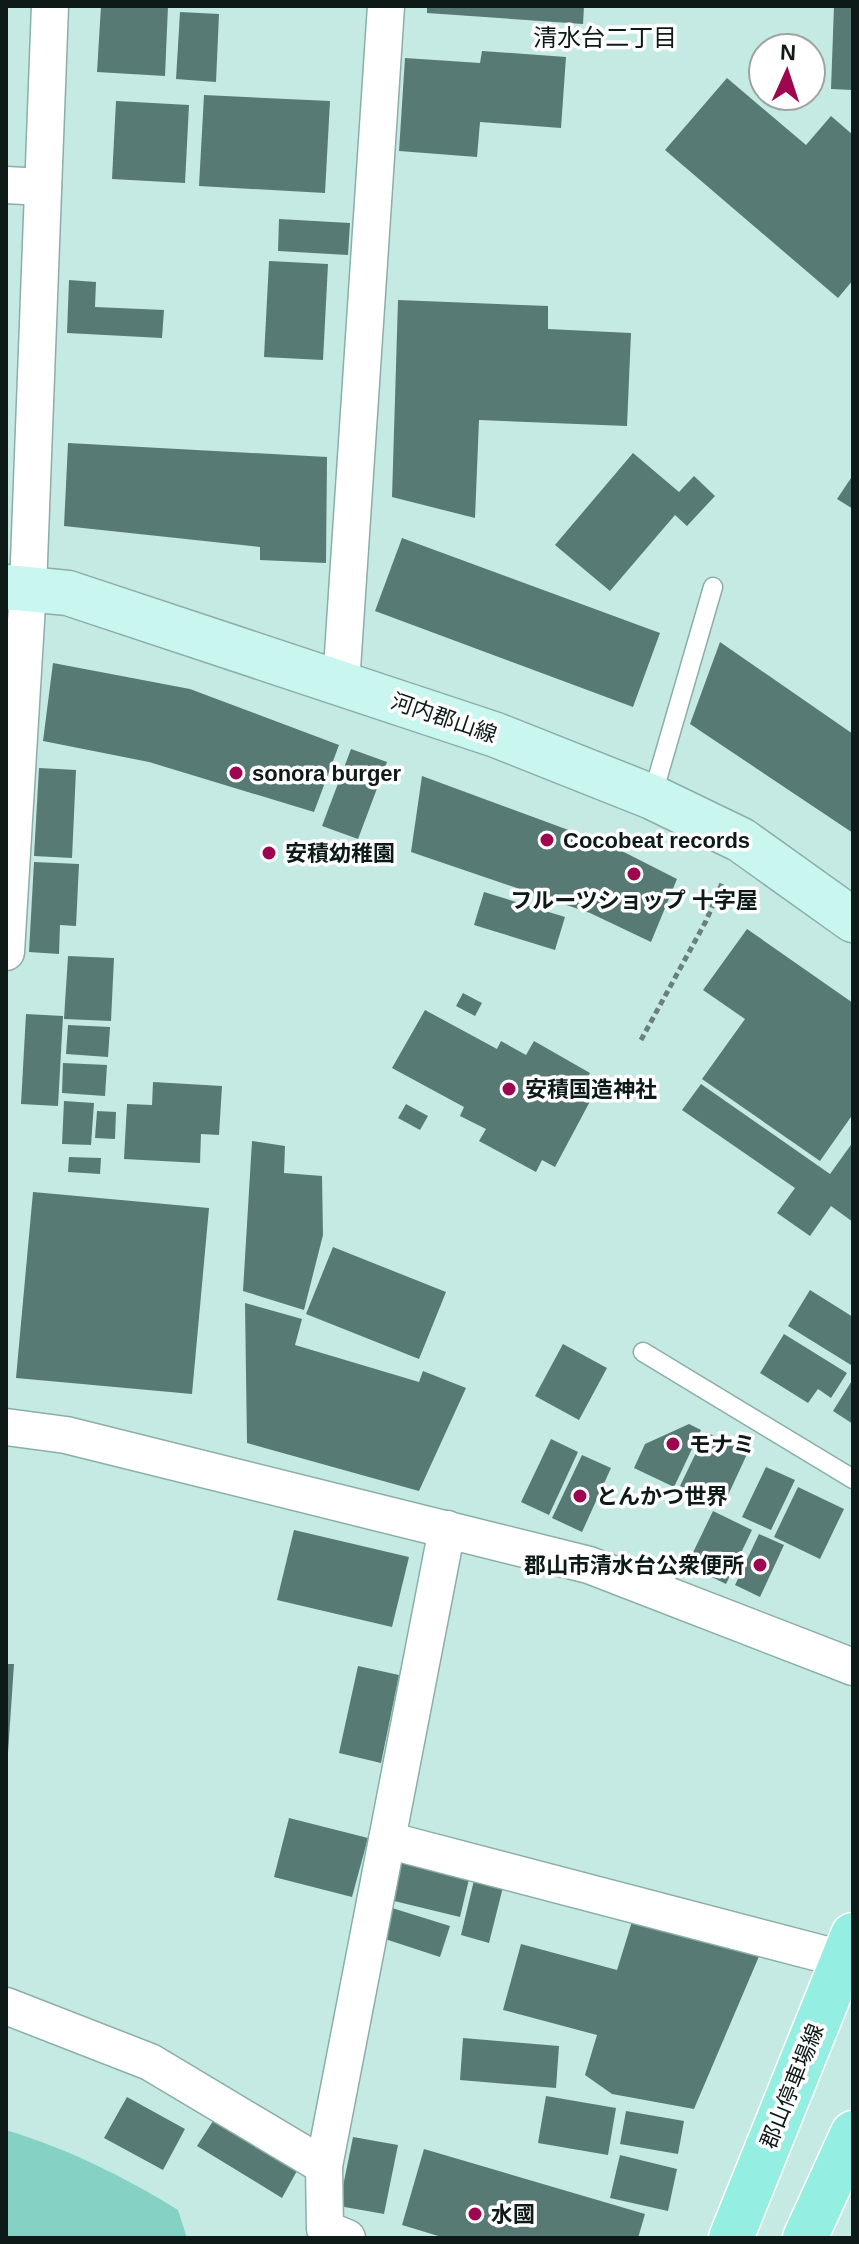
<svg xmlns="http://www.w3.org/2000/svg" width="859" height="2244" viewBox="0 0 859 2244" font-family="Helvetica,'Noto Sans JP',sans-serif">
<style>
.green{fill:#85d1c4}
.building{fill:#587a74}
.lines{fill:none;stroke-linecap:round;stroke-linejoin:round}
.lane-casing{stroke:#8baea7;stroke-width:21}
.street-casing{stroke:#8baea7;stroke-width:39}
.secondary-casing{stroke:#8baea7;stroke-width:47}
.primary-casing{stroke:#fff;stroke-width:47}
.path{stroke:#68817d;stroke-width:5;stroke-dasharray:6 4;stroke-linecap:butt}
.lane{stroke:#fff;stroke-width:18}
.street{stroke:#fff;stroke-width:36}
.secondary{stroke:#caf6f0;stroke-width:44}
.primary{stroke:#94eee1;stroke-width:44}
.poi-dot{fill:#9e064f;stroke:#fff;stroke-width:3}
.labels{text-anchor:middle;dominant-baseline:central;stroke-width:7;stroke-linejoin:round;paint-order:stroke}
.street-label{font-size:22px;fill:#0d1a18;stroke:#fff}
.poi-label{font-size:22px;font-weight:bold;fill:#0d1a18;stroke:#fff;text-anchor:start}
.neighbourhood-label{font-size:24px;fill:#0d1a18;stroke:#fff}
</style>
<rect width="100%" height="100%" fill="#c5eae3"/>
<path class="green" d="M6 2130C70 2150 121 2175 178 2210L187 2238H6Z"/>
<g class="building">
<polygon points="101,6 168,6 165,76 97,72"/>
<polygon points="427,6 584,6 583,24 427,13"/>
<polygon points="834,6 853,6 853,90 831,89"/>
<polygon points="180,12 219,14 216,82 176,79"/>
<polygon points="482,51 566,57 561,128 480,122 477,157 399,151 405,58 480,63"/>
<polygon points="727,78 806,145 831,116 853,135 853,280 838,298 665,150"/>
<polygon points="204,95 330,101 325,193 199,186"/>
<polygon points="116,101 189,105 185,183 112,179"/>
<polygon points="279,219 350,223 348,255 278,251"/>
<polygon points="269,261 328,264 323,360 264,357"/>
<polygon points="69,280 96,282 95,307 164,310 162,338 67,333"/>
<polygon points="398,300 548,306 548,329 631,333 627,426 479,420 475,518 392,497"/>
<polygon points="68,443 327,457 326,563 260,560 260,547 64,526"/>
<polygon points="633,453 679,492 694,476 715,496 687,526 675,515 610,591 555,545"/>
<polygon points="853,475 853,509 837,499"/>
<polygon points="402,538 660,633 633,707 375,611"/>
<polygon points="720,642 853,734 853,833 690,724"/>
<polygon points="53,663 190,689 339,745 314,812 149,762 43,741"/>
<polygon points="351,749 387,762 358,839 322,826"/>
<polygon points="39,768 76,770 72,858 34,856"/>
<polygon points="422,776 612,846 677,879 651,942 590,913 411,852"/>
<polygon points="34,862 79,864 76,926 60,925 59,954 29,952"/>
<polygon points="484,892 565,917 555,950 474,925"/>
<polygon points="747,929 853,1003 853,1114 820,1161 702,1079 745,1019 703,990"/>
<polygon points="68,956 114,958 111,1021 64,1019"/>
<polygon points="463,993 482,1003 475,1016 456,1006"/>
<polygon points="425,1010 497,1049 501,1041 526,1055 534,1041 590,1073 583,1085 595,1092 555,1167 542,1160 536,1172 479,1141 486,1129 460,1116 464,1107 392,1068"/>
<polygon points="26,1014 63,1016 58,1106 21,1104"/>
<polygon points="68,1025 110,1027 108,1057 66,1054"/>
<polygon points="63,1063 107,1065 105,1096 62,1093"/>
<polygon points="153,1082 222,1086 219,1135 201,1134 200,1163 124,1159 127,1104 152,1105"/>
<polygon points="701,1084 830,1174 853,1142 853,1222 831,1206 810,1236 777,1213 795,1188 682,1110"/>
<polygon points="64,1101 94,1103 91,1145 62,1144"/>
<polygon points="406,1104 428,1116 420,1130 398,1118"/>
<polygon points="97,1111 116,1112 115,1139 95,1138"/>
<polygon points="252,1141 285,1146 284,1173 322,1176 323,1235 304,1310 243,1291"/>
<polygon points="69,1157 101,1158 100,1174 68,1172"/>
<polygon points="33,1192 209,1208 192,1394 16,1378"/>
<polygon points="333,1247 446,1292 419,1359 306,1314"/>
<polygon points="810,1290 853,1317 853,1362 851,1365 788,1326"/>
<polygon points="245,1303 302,1319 295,1345 419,1382 423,1371 466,1388 419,1491 247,1443"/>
<polygon points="784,1334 847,1373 831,1398 818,1389 808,1403 760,1373"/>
<polygon points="563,1344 607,1368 579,1420 535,1396"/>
<polygon points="853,1379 853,1424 833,1411"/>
<polygon points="689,1424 701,1430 674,1487 634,1468 645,1444"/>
<polygon points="706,1432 748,1452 723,1506 680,1486"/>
<polygon points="551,1439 578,1452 549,1515 521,1502"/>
<polygon points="582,1455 611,1468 582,1532 552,1518"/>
<polygon points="766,1467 795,1480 771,1530 742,1517"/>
<polygon points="798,1487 844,1509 820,1559 774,1537"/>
<polygon points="713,1511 752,1530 726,1584 687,1565"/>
<polygon points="294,1530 409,1557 392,1627 277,1600"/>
<polygon points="759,1534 784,1545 760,1597 735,1585"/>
<polygon points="6,1664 14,1664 8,1753 6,1752"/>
<polygon points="358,1666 399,1675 381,1763 339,1753"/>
<polygon points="289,1818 368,1838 352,1897 274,1877"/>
<polygon points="401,1858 470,1875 460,1917 390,1900"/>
<polygon points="475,1876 504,1883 489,1943 461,1935"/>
<polygon points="392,1908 450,1926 440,1957 382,1938"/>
<polygon points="634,1915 760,1954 694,2109 612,2094 585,2075 597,2035 503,2010 521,1944 617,1970"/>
<polygon points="463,2038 559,2046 556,2088 460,2080"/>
<polygon points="546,2096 616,2108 608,2155 538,2143"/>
<polygon points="127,2097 185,2129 163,2170 104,2138"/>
<polygon points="626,2111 684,2121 678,2154 620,2144"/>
<polygon points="215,2118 298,2169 282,2198 197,2146"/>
<polygon points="353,2137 398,2145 384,2214 339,2206"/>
<polygon points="424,2149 645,2214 638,2238 445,2238 402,2225"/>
<polygon points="620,2155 677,2169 668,2211 610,2198"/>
</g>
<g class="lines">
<g class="lane-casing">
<g id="lane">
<polyline points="652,797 713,587"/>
<polyline points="643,1352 853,1479"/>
</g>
</g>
<g class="street-casing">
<g id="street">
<polyline points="6,185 43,187"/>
<polyline points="341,684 386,6"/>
<polyline points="6,952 28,588 50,6"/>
<polyline points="6,1427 66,1435 589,1565 853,1667"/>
<polyline points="387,1840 842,1959"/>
<polyline points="6,2006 150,2062 324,2166"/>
<polyline points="347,2238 325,2229 324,2166 447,1529"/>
</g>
</g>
<g class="secondary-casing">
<polyline id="secondary" points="6,587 68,593 496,735 652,797 741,840 853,920"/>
</g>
<g class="primary-casing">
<g id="primary">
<polyline points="731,2238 853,1935"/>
<polyline points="805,2238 853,2133"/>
</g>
</g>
<polyline class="path" points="641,1040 706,921 723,881"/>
<use href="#lane" class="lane"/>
<use href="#street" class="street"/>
<use href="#secondary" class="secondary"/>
<use href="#primary" class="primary"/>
</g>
<g class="poi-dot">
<circle cx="236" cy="773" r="8"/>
<circle cx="547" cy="840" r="8"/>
<circle cx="269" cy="853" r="8"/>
<circle cx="634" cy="874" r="8"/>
<circle cx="509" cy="1089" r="8"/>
<circle cx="673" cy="1444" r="8"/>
<circle cx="580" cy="1496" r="8"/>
<circle cx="760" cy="1565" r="8"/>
<circle cx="475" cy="2214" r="8"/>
</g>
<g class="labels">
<g class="street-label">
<text transform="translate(444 718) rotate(19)">河内郡山線</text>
<text transform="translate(792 2086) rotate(-68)">郡山停車場線</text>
</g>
<g class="poi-label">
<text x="252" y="773">sonora burger</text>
<text x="563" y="840">Cocobeat records</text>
<text x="285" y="853">安積幼稚園</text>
<text x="634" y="900" text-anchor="middle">フルーツショップ 十字屋</text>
<text x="525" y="1089">安積国造神社</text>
<text x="689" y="1444">モナミ</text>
<text x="596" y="1496">とんかつ世界</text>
<text x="744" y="1565" text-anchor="end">郡山市清水台公衆便所</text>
<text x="491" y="2214">水國</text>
</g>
<g class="neighbourhood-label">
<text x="605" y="37">清水台二丁目</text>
</g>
</g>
<rect width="859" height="2244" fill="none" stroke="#0d1a18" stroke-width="16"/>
<g transform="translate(787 72) rotate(3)"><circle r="38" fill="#ffffff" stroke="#9ea3a3" stroke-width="2"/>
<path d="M0-6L14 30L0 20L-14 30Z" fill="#9e064f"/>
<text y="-12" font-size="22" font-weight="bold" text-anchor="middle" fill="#0d1a18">N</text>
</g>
</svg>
